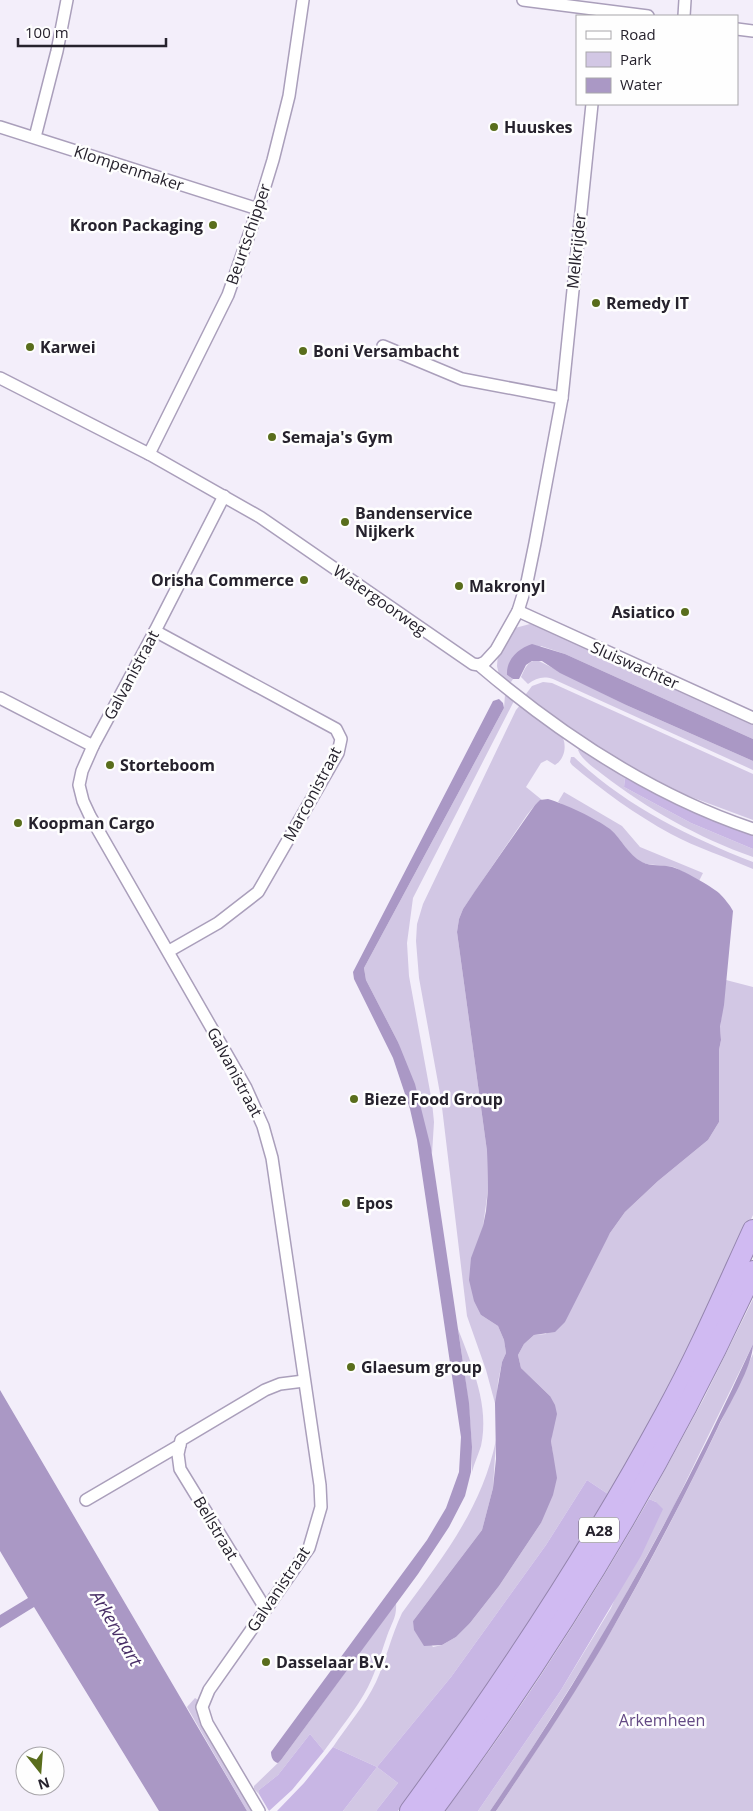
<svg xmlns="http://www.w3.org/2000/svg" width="753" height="1811" viewBox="0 0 753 1811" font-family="'Open Sans',sans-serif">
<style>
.green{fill:#d2c7e4}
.forest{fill:#c8b6e4}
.water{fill:#aa98c5}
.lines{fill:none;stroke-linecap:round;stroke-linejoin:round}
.street-casing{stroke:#aa9fbb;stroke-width:14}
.highway-casing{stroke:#9485ad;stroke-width:22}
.street{stroke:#fff;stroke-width:11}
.highway{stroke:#d0baf2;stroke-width:20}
.poi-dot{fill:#596d1c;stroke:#fefefe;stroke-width:2}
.labels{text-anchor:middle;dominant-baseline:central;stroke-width:5;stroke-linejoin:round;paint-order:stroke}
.shield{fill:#fefefe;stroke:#67646c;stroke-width:1}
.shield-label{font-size:15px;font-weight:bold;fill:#26222d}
.poi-label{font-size:16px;font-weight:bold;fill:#26222d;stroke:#fefefe;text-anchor:start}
.street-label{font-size:16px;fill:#26222d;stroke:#fefefe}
.park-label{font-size:16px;fill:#634984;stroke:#fefefe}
.water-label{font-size:18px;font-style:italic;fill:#492f67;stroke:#fefefe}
</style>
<rect width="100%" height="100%" fill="#f3eefa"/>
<g class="green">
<polygon points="530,624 538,625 753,723 753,739 565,654 541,646 507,675 513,679 509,685 499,675 497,666 498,653 515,628"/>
<path d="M537 660 626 705 753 761V770L553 679C543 676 536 678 528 684L521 677C525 669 527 661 537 660Z"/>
<polygon points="543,682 552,683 753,774 753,820 659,785 591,745 526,696 526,694 532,686"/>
<polygon points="505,695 514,701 413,898 407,943 409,976 432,1102 434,1122 432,1154 398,1042 366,980 364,968 504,708"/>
<path d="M521 704 562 736C567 745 565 759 555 765L547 760 541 763 526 787 542 800 535 805 527 815 463 909 459 919 457 932 487 1151 488 1190 483 1226 481 1315 498 1326 504 1340 506 1353 502 1362 498 1382 496 1407 486 1370 467 1316 441 1099 419 978 416 941 417 924 423 904 516 710Z"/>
<path d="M582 748 753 832V835L704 817 625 778 624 787 691 823 753 849V857C699 838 647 809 602 774 593 767 582 760 578 750Z"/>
<path d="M571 757H574C624 805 689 837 753 862V869C726 857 697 848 671 834 636 815 603 791 572 765L570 762Z"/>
<polygon points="564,792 622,826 640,847 703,873 699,881 674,867 647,864 641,862 633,857 620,840 609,829 558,802"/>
<path d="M726 980 753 987V1215L707 1315 611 1496 587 1480 546 1545 451 1677 377 1767 398 1783 376 1811H343L377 1767 333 1747C347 1726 365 1705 376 1682 386 1660 391 1636 402 1613 442 1558 482 1509 496 1440L493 1488 482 1530 413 1621 433 1647 442 1645 456 1637 470 1623 499 1586 541 1523 553 1455 551 1441 553 1428 550 1396 521 1368 518 1355 524 1344 534 1335 546 1334 610 1233 625 1212 658 1181 708 1140 719 1122V1050L721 1040 720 1028Z"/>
<polygon points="753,1299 753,1344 674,1506 608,1627 519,1769 490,1811 478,1811 561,1690 611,1608 656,1502 649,1499 703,1400"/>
<path d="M458 1329C472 1365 490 1407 481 1446 478 1455 474 1464 472 1472 473 1424 465 1377 458 1329Z"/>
<path d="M753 1354V1811H496C533 1756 570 1700 604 1643 659 1550 707 1452 753 1354Z"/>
<path d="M396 1603C397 1617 392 1622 387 1636 381 1653 376 1671 368 1687 356 1710 339 1730 324 1751L310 1734 278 1775 259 1790V1794L254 1789V1786L281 1760Z"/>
<polygon points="195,1698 198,1700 256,1811 247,1811 187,1707"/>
</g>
<g class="forest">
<polygon points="625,778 704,817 753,835 753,849 691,823 624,787"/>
<polygon points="587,1480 611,1496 603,1510 442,1755 398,1811 376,1811 398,1783 377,1767 343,1811 277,1811 304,1783 333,1747 377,1767 451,1677 546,1545"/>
<path d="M649 1499 656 1502 663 1509 641 1556 561 1690 478 1811H445C520 1712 587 1607 649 1499Z"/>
<polygon points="310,1734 324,1751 292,1790 269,1811 259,1794 259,1790 278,1775"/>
</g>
<g class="water">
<path d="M532 644 565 654 753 739V761L626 705 560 673 542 661H532L526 665 519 679H513L507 675C506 659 519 648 532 644Z"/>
<path d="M499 699 503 703 504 708 364 968 366 980 398 1042 415 1084 431 1148 469 1403 472 1447 471 1472 465 1496 449 1527 418 1574 281 1760 278 1763C273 1762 271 1757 271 1752L427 1540 446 1508 459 1472 461 1437 417 1140 410 1109 393 1058 354 979 353 972 493 701Z"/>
<path d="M548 799C565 804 595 818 610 829 622 839 628 855 642 862 651 867 662 864 672 867 681 869 711 886 719 893 724 898 730 905 733 911L724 1005 720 1027 721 1040 719 1050V1122L708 1140 658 1181 625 1212 610 1233 565 1322 555 1332 534 1335 524 1344 518 1355 521 1368 550 1396 555 1405 557 1414 551 1441 557 1478 553 1495 541 1523 499 1586 470 1623 456 1637 442 1645 424 1646 414 1630 413 1621 482 1530 493 1488 496 1459 495 1403 502 1362 506 1353 504 1340 498 1326 481 1315 474 1301 469 1280 471 1258 483 1226 486 1211 488 1190 487 1151 457 932 459 919 463 909 475 891 535 805 540 800Z"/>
<path d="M753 1344C753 1366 728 1406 718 1427 683 1500 645 1572 605 1642 571 1700 533 1756 496 1811H490C592 1663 679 1507 753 1344Z"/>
<polygon points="0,1390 247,1811 159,1811 34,1607 0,1628 0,1615 28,1598 0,1551"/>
</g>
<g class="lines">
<g class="street-casing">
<g id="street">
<polyline points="523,0 648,16"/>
<polyline points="684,16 685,0"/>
<polyline points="737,29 753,31"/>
<polyline points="0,127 258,209"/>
<polyline points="35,137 57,51 67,0"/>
<polyline points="383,346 462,379 562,398"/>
<path d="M0 378 149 454 260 517 473 664 479 665C560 734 651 795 753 829"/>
<polyline points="149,454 228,295 258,209 273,160 289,96 303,0"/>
<polyline points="224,496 155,631 93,746 82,771 79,785 83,801 90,816 246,1088 263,1126 272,1158 320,1485 321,1507 309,1548 209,1690 202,1707 207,1723 259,1811"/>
<polyline points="518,611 753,718"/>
<polyline points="155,631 336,729 341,739 338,753 258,892 218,923 169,951"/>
<polyline points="479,665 485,662 496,650 518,611 527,582 535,543 562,398 592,104"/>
<polyline points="0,698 93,746"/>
<polyline points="86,1500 180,1445"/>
<polyline points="265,1608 180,1469 178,1454 181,1440 265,1390 280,1384 304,1381"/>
</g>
</g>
<g class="highway-casing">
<g id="highway">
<path d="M410 1811C503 1684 590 1552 665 1414 698 1354 725 1291 753 1230"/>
<path d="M432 1811C557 1642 666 1462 753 1271"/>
</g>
</g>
<use href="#street" class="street"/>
<use href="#highway" class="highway"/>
</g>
<g class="poi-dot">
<circle cx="494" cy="127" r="5"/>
<circle cx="213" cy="225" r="5"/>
<circle cx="596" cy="303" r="5"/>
<circle cx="30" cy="347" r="5"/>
<circle cx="303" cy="351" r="5"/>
<circle cx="272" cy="437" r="5"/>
<circle cx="345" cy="522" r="5"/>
<circle cx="304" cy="580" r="5"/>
<circle cx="459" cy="586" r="5"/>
<circle cx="685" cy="612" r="5"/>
<circle cx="110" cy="765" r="5"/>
<circle cx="18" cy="823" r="5"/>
<circle cx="354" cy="1099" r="5"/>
<circle cx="346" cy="1203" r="5"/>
<circle cx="351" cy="1367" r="5"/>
<circle cx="266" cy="1662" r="5"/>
</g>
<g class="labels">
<rect class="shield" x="579" y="1517.5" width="40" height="25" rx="4"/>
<g class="shield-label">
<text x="599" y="1530">A28</text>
</g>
<g class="poi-label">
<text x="504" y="127">Huuskes</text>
<text x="203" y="225" text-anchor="end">Kroon Packaging</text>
<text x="606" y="303">Remedy IT</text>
<text x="40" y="347">Karwei</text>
<text x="313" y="351">Boni Versambacht</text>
<text x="282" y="437">Semaja's Gym</text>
<text x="355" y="513">Bandenservice<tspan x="355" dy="18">Nijkerk</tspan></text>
<text x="294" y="580" text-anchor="end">Orisha Commerce</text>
<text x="469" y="586">Makronyl</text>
<text x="675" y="612" text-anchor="end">Asiatico</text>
<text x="120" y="765">Storteboom</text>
<text x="28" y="823">Koopman Cargo</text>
<text x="364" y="1099">Bieze Food Group</text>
<text x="356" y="1203">Epos</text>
<text x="361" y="1367">Glaesum group</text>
<text x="276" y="1662">Dasselaar B.V.</text>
</g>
<g class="street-label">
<text transform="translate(129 168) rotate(18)">Klompenmaker</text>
<text transform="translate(248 234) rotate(-71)">Beurtschipper</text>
<text transform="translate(576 251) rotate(-84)">Melkrijder</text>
<text transform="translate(380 600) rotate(35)">Watergoorweg</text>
<text transform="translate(635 665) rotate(24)">Sluiswachter</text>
<text transform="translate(131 675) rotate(-62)">Galvanistraat</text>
<text transform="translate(312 794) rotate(-62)">Marconistraat</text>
<text transform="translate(235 1072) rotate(62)">Galvanistraat</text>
<text transform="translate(216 1528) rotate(59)">Bellstraat</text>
<text transform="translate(278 1589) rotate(-56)">Galvanistraat</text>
</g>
<g class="park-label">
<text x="662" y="1720">Arkemheen</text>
</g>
<g class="water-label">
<text transform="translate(117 1628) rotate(60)">Arkervaart</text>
</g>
</g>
<rect x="576" y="15" width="162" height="90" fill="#fefefe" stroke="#a8a6aa"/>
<rect x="586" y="31" width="25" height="8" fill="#ffffff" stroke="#a8a6aa"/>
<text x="620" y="40" font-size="15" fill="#26222d">Road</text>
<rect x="586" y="52" width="25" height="15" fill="#d2c7e4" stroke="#a8a6aa"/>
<text x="620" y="65" font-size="15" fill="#26222d">Park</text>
<rect x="586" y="78" width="25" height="15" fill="#aa98c5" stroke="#a8a6aa"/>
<text x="620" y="90" font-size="15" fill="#26222d">Water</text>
<g transform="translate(40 1771) rotate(163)"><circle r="24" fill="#fefefe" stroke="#a8a6aa"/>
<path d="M0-4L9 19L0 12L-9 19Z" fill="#596d1c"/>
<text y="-8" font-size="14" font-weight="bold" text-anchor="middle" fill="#26222d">N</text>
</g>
<path d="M18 38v8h148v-8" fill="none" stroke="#26222d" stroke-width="2.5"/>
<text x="25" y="38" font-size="15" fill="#26222d" stroke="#fefefe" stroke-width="4" paint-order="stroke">100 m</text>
</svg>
